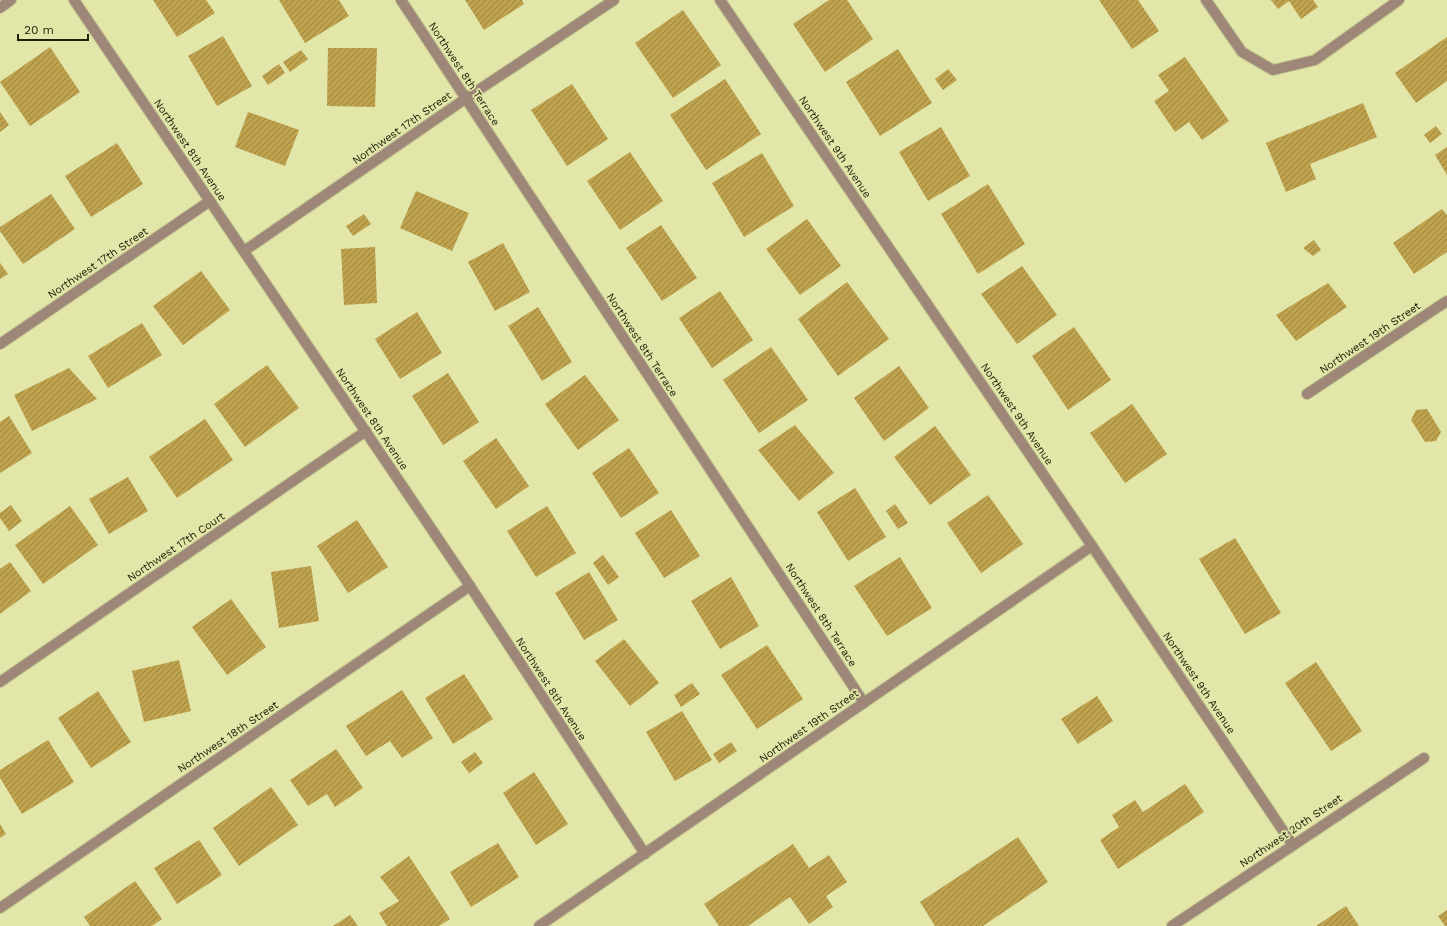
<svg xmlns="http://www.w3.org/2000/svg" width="1447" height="926" viewBox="0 0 1447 926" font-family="'Work Sans',sans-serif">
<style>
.building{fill:url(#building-hatch)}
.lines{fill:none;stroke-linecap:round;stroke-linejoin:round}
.minor-casing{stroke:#bfc28c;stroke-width:12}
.minor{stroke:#9e8678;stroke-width:10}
.labels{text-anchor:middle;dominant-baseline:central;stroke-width:3.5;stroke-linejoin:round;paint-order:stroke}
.street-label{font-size:11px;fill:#1f1f08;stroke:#e2e6a9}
</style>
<defs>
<pattern id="building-hatch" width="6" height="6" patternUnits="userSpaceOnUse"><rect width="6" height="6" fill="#bea24d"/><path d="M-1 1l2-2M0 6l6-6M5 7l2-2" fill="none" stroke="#9a833e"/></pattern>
</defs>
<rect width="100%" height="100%" fill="#e2e6a9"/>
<g class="building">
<polygon points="153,0 206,0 215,13 177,37"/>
<polygon points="279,0 339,0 349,16 305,43"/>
<polygon points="465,0 522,0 524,4 484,30"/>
<polygon points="829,0 847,0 873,39 825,72 793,24"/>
<polygon points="1099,0 1138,0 1159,31 1132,49"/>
<polygon points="1271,0 1313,0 1318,7 1301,19 1289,1 1278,9"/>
<polygon points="683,10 721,65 673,98 635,43"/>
<polygon points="223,36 252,86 217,106 188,56"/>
<polygon points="1447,37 1447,81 1416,103 1395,73"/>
<polygon points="50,47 80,92 30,126 0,82"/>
<polygon points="328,48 377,48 375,107 327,106"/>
<polygon points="898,49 932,103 880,136 846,82"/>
<polygon points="301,50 308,59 290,72 283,62"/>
<polygon points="1185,57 1229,121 1202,140 1189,122 1175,132 1154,101 1169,91 1158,75"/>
<polygon points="279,64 285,73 268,85 262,76"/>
<polygon points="948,69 957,80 943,90 935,79"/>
<polygon points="725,79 761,134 706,170 670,115"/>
<polygon points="572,84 608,139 567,166 531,110"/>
<polygon points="1363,103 1377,137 1310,164 1316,179 1286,192 1266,143"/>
<polygon points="0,112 9,125 0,132"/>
<polygon points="248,112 299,130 285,166 235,147"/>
<polygon points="1436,126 1442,134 1430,143 1424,135"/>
<polygon points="941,127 970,176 928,201 899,152"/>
<polygon points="117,143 143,184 91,217 65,176"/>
<polygon points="1447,147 1447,175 1435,155"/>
<polygon points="630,152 663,201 620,230 587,181"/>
<polygon points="762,153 794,206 744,237 712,183"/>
<polygon points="988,184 1025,244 978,274 941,214"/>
<polygon points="416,191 469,213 452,251 400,228"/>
<polygon points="51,194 75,229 23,264 0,231 0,227"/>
<polygon points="1442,209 1447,215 1447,252 1414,274 1393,243"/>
<polygon points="364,214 371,224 353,236 346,226"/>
<polygon points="807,219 841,266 800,295 766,249"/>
<polygon points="661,225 697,278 662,301 626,248"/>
<polygon points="1314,240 1321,250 1313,256 1303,248"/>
<polygon points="503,243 530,292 495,311 468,262"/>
<polygon points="375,247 377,303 344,305 341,249"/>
<polygon points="0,263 8,274 0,279"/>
<polygon points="1022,266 1057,315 1017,344 981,294"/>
<polygon points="201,271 230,310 183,345 153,306"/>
<polygon points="847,282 889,339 838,376 798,319"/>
<polygon points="1328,283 1347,307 1296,341 1276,315"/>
<polygon points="720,291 753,340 712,368 679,318"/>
<polygon points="538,307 572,362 542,381 508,326"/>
<polygon points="417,312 442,353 400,379 375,339"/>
<polygon points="142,323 162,355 108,388 88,356"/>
<polygon points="1074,327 1111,380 1068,410 1032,356"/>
<polygon points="771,347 808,400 759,433 723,380"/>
<polygon points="267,365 299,408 245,447 214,404"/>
<polygon points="899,366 929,408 884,441 854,398"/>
<polygon points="69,368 97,399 32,431 14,395"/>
<polygon points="448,373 479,422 443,445 412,396"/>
<polygon points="585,375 619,420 578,450 545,404"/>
<polygon points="1132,404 1167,454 1125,483 1090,433"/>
<polygon points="1427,409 1441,432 1436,441 1425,442 1411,420 1416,410"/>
<polygon points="9,416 32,453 0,473 0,422"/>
<polygon points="205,419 233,460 177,498 149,457"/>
<polygon points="795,425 834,473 799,501 758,450"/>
<polygon points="935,426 971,475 930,505 894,457"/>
<polygon points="496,438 529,486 496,509 463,461"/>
<polygon points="629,448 659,493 621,518 592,473"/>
<polygon points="128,477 148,511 109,534 89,499"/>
<polygon points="855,488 886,537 848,561 817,512"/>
<polygon points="988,495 1023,544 981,573 947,523"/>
<polygon points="895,504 908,523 898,529 886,511"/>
<polygon points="11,505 22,521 9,531 0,518 0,513"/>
<polygon points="70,506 98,545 43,584 15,545"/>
<polygon points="547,506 576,553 536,577 507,531"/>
<polygon points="671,510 700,556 664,578 635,533"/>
<polygon points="357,520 388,567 348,593 317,546"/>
<polygon points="1235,538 1281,613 1245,634 1199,559"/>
<polygon points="603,555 619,577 608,585 593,563"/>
<polygon points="900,557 932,608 887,636 854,586"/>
<polygon points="10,562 31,591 0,614 0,569"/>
<polygon points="311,566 319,621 279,628 271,572"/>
<polygon points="589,572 618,620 584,640 555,593"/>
<polygon points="731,577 759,626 720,649 691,601"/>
<polygon points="231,599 266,647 227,675 192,627"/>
<polygon points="624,639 659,683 630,706 595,661"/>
<polygon points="767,645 803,699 757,729 721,675"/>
<polygon points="179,660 191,711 144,722 132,671"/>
<polygon points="1316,662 1362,731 1331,751 1285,683"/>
<polygon points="464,674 493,719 453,744 425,698"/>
<polygon points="692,683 700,694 681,707 674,695"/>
<polygon points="402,690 433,738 402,758 390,741 366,756 346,726"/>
<polygon points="98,691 131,742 91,768 58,718"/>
<polygon points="1097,696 1113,721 1078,744 1061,719"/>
<polygon points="682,711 712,760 675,781 646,732"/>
<polygon points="48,740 74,782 22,814 0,778 0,770"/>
<polygon points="731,742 737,751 719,763 713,754"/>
<polygon points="336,749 363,788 335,807 327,794 308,806 290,780"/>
<polygon points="475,752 483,763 469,773 461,762"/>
<polygon points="534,772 568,824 536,845 503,793"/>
<polygon points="1185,784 1204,812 1118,869 1100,840 1119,827 1112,815 1135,800 1143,812"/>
<polygon points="271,787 298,825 239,866 213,828"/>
<polygon points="0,824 6,834 0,838"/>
<polygon points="1018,837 1048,882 983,926 935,926 920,902"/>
<polygon points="199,840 222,875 177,904 154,868"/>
<polygon points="498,843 519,877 471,907 450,872"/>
<polygon points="793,844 809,868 829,855 847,882 826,896 833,907 809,924 790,897 748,926 719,926 704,904"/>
<polygon points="409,856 450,919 439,926 387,926 379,913 399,901 380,877"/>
<polygon points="135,881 162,919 152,926 90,926 84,917"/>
<polygon points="1346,906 1359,926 1316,926"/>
<polygon points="1447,910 1447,926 1445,926 1438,916"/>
<polygon points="350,915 358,926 333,926"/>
</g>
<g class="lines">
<g class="minor-casing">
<g id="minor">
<polyline points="74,0 470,586 645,854"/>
<polyline points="401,0 864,703"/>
<polyline points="720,0 1092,546 1292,844"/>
<polyline points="1206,0 1242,52 1273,70 1315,60 1399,0"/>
<polyline points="0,8 11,0"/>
<polyline points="244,251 465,99 614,0"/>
<polyline points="0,344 210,201"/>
<polyline points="1307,394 1447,301"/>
<polyline points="0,682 366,431"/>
<polyline points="0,908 470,586"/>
<polyline points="539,926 1092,546"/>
<polyline points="1172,926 1424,758"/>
</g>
</g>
<use href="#minor" class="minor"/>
</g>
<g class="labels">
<g class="street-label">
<text transform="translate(464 74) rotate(57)">Northwest 8th Terrace</text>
<text transform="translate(402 128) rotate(-35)">Northwest 17th Street</text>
<text transform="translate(835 147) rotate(56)">Northwest 9th Avenue</text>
<text transform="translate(190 150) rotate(56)">Northwest 8th Avenue</text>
<text transform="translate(98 263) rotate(-34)">Northwest 17th Street</text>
<text transform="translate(1370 338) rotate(-34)">Northwest 19th Street</text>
<text transform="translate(642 345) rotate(57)">Northwest 8th Terrace</text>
<text transform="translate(1017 414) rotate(56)">Northwest 9th Avenue</text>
<text transform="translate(372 419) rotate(56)">Northwest 8th Avenue</text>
<text transform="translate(176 547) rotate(-34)">Northwest 17th Court</text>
<text transform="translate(821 615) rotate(57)">Northwest 8th Terrace</text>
<text transform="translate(1199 683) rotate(56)">Northwest 9th Avenue</text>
<text transform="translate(551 689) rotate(57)">Northwest 8th Avenue</text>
<text transform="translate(809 726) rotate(-35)">Northwest 19th Street</text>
<text transform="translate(228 737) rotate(-34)">Northwest 18th Street</text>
<text transform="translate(1291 831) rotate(-34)">Northwest 20th Street</text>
</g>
</g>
<path d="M18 34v6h70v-6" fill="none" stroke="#1f1f08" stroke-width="2"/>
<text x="24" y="34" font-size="12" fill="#1f1f08" stroke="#e2e6a9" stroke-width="3" paint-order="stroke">20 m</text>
</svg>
